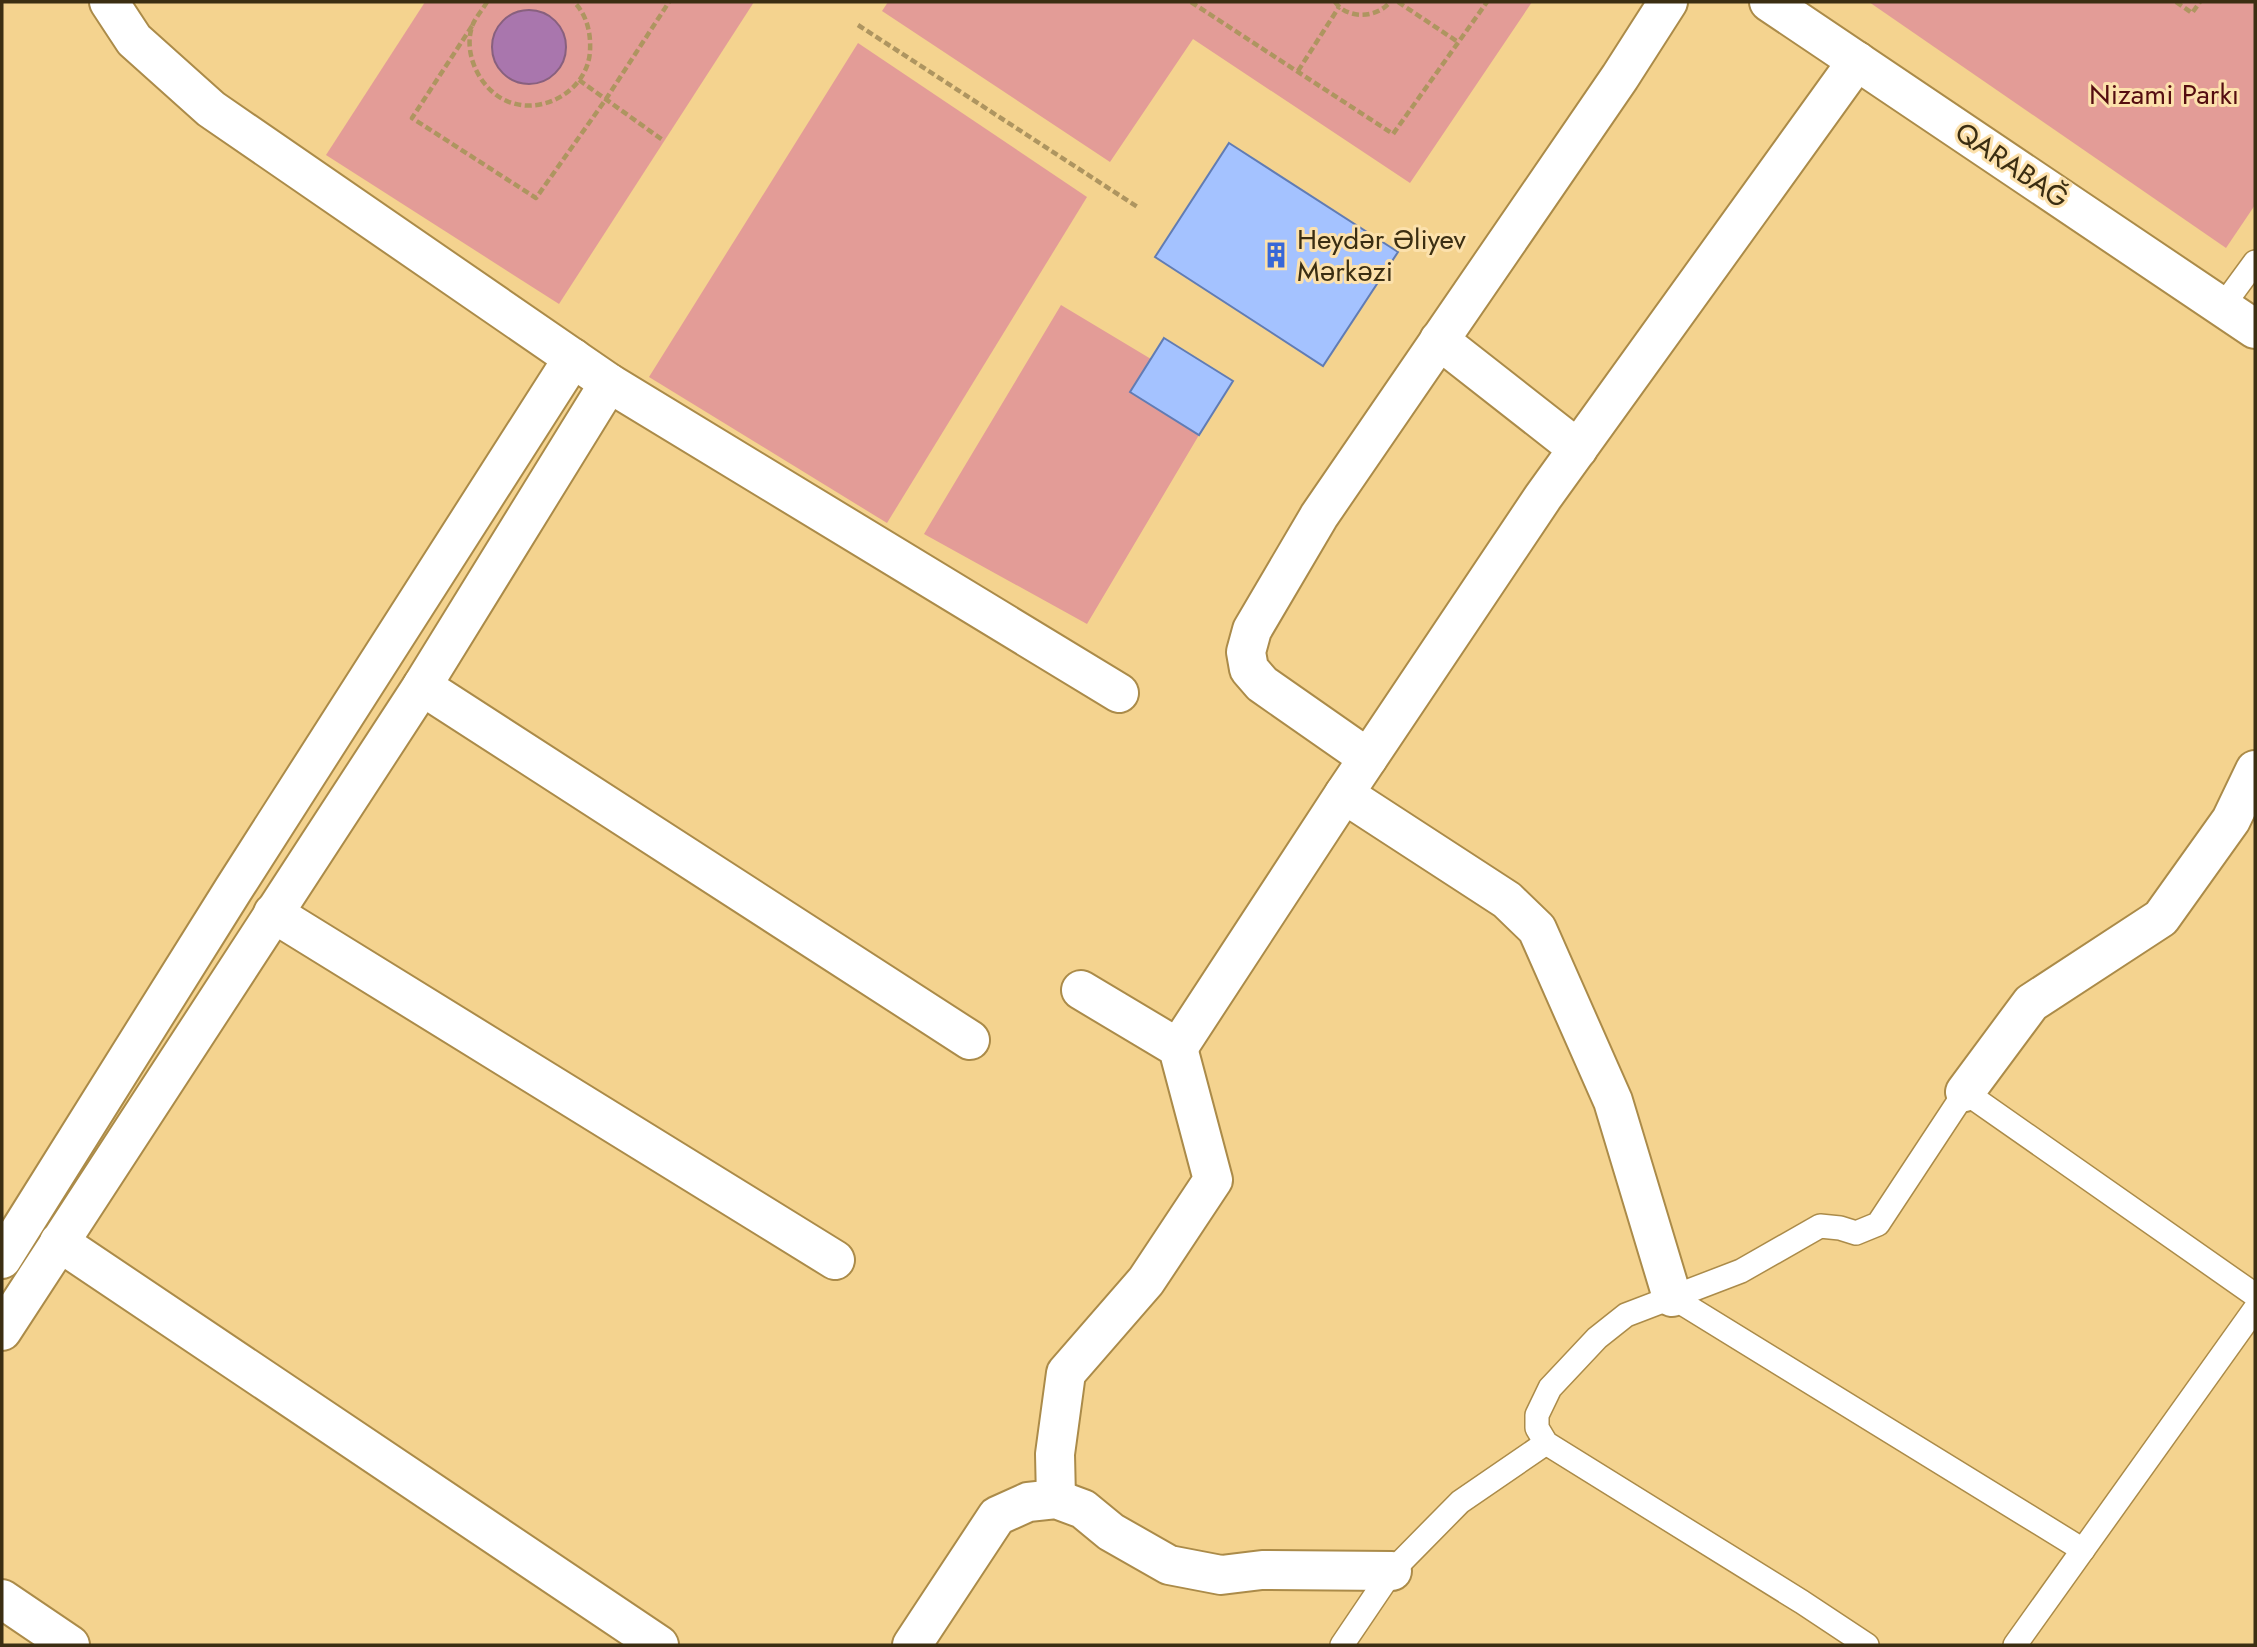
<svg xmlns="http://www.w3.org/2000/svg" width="2257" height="1647" viewBox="0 0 2257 1647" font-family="Jost,sans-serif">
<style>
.green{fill:#e39c97}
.water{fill:#a976ad;stroke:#88607e;stroke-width:2}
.building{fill:#a4c2ff;stroke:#617cb4;stroke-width:2}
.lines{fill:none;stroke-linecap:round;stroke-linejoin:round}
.lane-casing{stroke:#ab8b49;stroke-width:26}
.street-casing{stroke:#ab8b49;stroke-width:42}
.path{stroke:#ae9560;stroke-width:4.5;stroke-dasharray:7 3.5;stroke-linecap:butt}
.lane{stroke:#fff;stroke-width:23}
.street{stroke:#fff;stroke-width:38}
.labels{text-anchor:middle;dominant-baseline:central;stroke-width:6;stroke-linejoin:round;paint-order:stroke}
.park-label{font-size:28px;fill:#540d10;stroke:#fce1ac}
.street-label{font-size:28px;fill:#3b2e12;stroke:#fce1ac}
.poi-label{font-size:28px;fill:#3b2e12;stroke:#fce1ac;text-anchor:start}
</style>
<rect width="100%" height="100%" fill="#f4d38f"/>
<g class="green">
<polygon points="425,2 754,2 559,304 326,155"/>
<polygon points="888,2 1532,2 1410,183 1193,39 1110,162 882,11"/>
<polygon points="1869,2 2255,2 2255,205 2226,248"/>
<polygon points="858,43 1087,197 887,523 649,377"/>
<polygon points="1061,305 1151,359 1131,392 1199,435 1087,624 924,534"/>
</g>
<circle class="water" cx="529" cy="47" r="37"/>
<g class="building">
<polygon points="1229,143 1398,252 1323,366 1155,257"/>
<polygon points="1164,338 1233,381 1199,435 1130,392"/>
</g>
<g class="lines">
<g class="lane-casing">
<g id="lane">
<polyline points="2222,307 2255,262"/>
<polyline points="1672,1297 2083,1550"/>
<polyline points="1342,1645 1392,1571 1460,1502 1546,1443"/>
<polyline points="1867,1645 1802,1602 1546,1443 1537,1428 1537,1415 1550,1388 1597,1338 1626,1315 1741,1271 1820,1226 1840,1228 1856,1233 1878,1224 1965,1092 2255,1295"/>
<polyline points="2015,1645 2255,1309"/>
</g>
</g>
<g class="street-casing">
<g id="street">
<polyline points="109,2 134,40 211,109 609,383 1119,693"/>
<polyline points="1769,2 2255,329"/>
<polyline points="1439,340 1578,449"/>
<polyline points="422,686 970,1040"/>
<polyline points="1368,758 1262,684 1249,669 1246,652 1252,630 1319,516 1620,77 1668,2"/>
<polyline points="1344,794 1507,900 1537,929 1613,1101 1672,1297"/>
<polyline points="273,913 835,1260"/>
<polyline points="1178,1048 1344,794 1543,497 1857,61"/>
<polyline points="1965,1092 2031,1003 2161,918 2231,820 2255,770"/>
<polyline points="59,1242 659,1645"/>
<polyline points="2,1259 233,890 573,358"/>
<polyline points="2,1331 422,686 609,383"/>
<polyline points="1056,1499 1055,1454 1066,1373 1146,1281 1213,1180 1178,1048 1081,990"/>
<polyline points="2,1599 70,1645"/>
<polyline points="912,1645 997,1516 1028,1502 1056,1499 1083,1509 1111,1532 1169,1565 1221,1575 1262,1570 1392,1571"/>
</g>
</g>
<g class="path">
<path d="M487 2C483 9 476 17 473 24 461 54 482 94 512 103 547 114 588 88 590 51 591 33 587 15 574 2"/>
<polyline points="1191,2 1393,134 1487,2"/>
<path d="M1335 2C1348 20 1377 18 1390 2"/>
<polyline points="1398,2 1458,42"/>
<polyline points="2176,2 2192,13 2200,2"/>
<polyline points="858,25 1139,208"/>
<polyline points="472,26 412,118 536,198 606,99 669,2"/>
<polyline points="1298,71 1339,7"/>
<polyline points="579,80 664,141"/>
</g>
<use href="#lane" class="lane"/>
<use href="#street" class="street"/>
</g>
<defs>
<g id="building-bare" transform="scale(2.1)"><path d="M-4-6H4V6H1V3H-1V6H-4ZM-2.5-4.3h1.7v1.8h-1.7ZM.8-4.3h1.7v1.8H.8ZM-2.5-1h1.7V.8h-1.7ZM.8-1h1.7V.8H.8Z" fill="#3867d7" stroke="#fce1ac" stroke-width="2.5" paint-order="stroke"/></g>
</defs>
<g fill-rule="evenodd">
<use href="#building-bare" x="1276" y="255"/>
</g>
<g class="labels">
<g class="park-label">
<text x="2164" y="94">Nizami Parkı</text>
</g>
<g class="street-label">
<text transform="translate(2012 165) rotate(34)">QARABAĞ</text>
</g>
<g class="poi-label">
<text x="1297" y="239">Heydər Əliyev<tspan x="1297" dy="32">Mərkəzi</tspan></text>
</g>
</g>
<rect width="2257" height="1647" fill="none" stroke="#3b2e12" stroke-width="7"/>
</svg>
